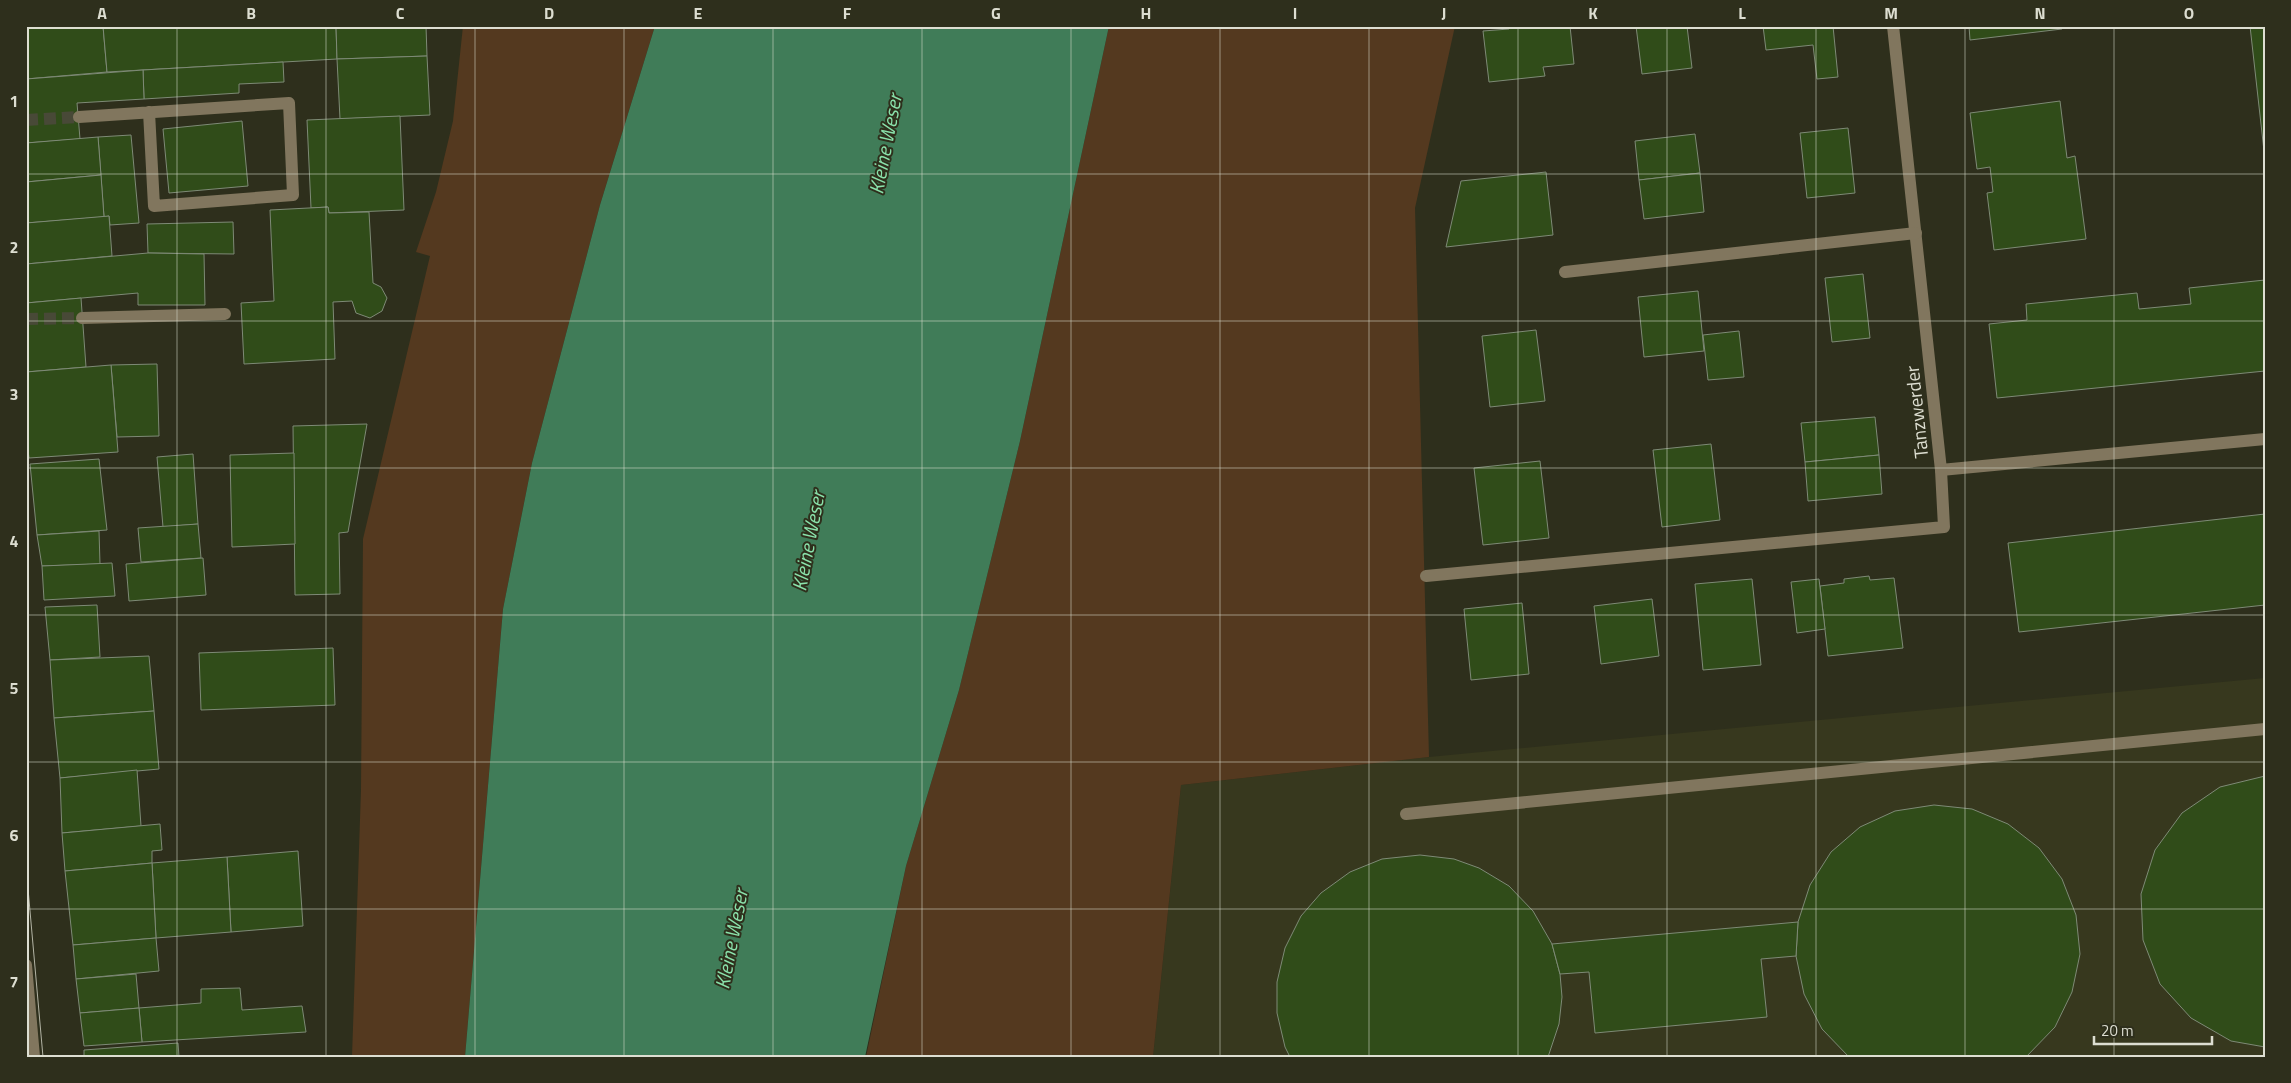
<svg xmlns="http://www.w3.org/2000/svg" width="2291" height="1083" viewBox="0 0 2291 1083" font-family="'Titillium Web',sans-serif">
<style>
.built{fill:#37381e}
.green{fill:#54391f}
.water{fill:#407c58}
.building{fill:#304c19;stroke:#7e8a76}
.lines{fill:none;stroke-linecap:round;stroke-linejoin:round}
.minor-tunnel{stroke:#484937;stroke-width:12;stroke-dasharray:12 6;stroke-linecap:butt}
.minor{stroke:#81765e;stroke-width:12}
.tram{stroke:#b3b4a5;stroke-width:1}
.grid{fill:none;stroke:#ddded1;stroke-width:1;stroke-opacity:0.55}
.labels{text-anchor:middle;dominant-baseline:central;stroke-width:4;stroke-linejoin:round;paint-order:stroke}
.street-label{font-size:19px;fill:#ddded1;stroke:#2e2f1c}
.water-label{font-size:20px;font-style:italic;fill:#8be3ac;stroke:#2e2f1c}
.neatline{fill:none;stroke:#ddded1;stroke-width:2}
.grid-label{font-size:16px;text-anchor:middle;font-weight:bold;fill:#ddded1}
</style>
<rect width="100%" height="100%" fill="#2e2f1c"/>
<polygon class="built" points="2265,678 2265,1057 1153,1057 1181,785 1429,757"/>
<g class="green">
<polygon points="463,26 655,26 600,205 532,463 503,609 465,1057 352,1057 361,790 363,539 430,256 416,252 436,192 453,121"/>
<polygon points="1109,26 1455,26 1415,208 1429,757 1181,785 1153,1057 866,1057 906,866 959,690 1020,441"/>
</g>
<polygon class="water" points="655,26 1109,26 1020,441 959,690 906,866 865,1057 465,1057 503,609 532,463 600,205"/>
<g class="building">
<polygon points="26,26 103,26 107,72 26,79"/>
<polygon points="103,26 336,26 337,59 107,72"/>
<polygon points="336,26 426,26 427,56 337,59"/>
<polygon points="1508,26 1570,26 1574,64 1543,67 1545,76 1489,82 1483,31 1509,29"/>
<polygon points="1636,26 1687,26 1692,68 1642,74"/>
<polygon points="1763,26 1833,26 1838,77 1817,79 1813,45 1766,50"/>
<polygon points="1969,26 2062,26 2062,29 1970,40"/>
<polygon points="2250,26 2265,26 2265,160"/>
<polygon points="427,56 430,115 340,119 337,59"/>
<polygon points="283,62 284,82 239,84 239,93 144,99 143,70"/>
<polygon points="143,70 144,99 77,103 80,139 26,143 26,79"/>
<polygon points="2060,101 2067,158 2075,156 2086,239 1994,250 1987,193 1993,192 1990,167 1977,169 1970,113"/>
<polygon points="400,116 404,210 329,213 328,207 311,208 307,120"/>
<polygon points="242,121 248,186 169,193 163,129"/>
<polygon points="1848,128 1855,193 1807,198 1800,133"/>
<polygon points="1695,134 1700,173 1639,180 1635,141"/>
<polygon points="131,135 139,223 110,225 109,216 104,217 98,137"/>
<polygon points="98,137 101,175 26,182 26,143"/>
<polygon points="1546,172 1553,235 1446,247 1461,181"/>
<polygon points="1700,173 1704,212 1644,219 1639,180"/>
<polygon points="101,175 104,217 26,223 26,182"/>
<polygon points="328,207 329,213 369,212 373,283 381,287 387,298 382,311 370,318 356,313 352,301 333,302 335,359 244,364 241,303 274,301 270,210"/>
<polygon points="109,216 112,256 26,264 26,223"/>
<polygon points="233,222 234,254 148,253 147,224"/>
<polygon points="148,253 204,254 205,305 138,305 138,293 26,303 26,264"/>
<polygon points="1863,274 1870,338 1832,342 1825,278"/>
<polygon points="2265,280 2265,371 1997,398 1989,324 2027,320 2026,304 2137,293 2139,309 2191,304 2189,288"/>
<polygon points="1698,291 1704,351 1644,357 1638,297"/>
<polygon points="81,298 86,367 26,372 26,303"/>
<polygon points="1536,330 1545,401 1490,407 1482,336"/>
<polygon points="1739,331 1744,377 1708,380 1703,335"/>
<polygon points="157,364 159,436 117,437 111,365"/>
<polygon points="111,365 118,452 29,458 26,435 26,372"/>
<polygon points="1875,417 1879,455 1805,462 1801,423"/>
<polygon points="367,424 348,532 339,533 340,594 295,595 293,426"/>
<polygon points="1711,444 1720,520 1662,527 1653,450"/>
<polygon points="294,453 295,544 232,547 230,455"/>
<polygon points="193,454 198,524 163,527 157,457"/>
<polygon points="1879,455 1882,494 1808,501 1805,462"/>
<polygon points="99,459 107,530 37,535 30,464"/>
<polygon points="1540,461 1549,538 1483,545 1474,468"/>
<polygon points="2265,514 2265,605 2019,632 2008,543"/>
<polygon points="198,524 201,558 141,562 138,528"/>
<polygon points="99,531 100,564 42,566 37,535"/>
<polygon points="203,558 206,595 129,601 126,564"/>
<polygon points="112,563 115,596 44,600 42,566"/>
<polygon points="1869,576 1870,580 1894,578 1903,648 1828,656 1820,586 1844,583 1844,579"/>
<polygon points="1752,579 1761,665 1703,670 1695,584"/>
<polygon points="1819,579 1825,629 1797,633 1791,582"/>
<polygon points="1652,599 1659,656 1601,664 1594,606"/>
<polygon points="1522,603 1529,674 1471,680 1464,609"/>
<polygon points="97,605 100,657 50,660 45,607"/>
<polygon points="333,648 335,705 201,710 199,653"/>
<polygon points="149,656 154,711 54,718 50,660"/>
<polygon points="154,711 159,769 60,778 54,718"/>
<polygon points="137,770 141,826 62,833 60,778"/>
<polygon points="2265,776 2265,1047 2231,1041 2191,1018 2160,984 2143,940 2141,894 2155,850 2182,813 2220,787"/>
<polygon points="1934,805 1972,809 2008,824 2039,848 2062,879 2076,915 2080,954 2072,992 2055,1027 2026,1057 1849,1057 1822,1029 1804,994 1796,956 1798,922 1810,885 1831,852 1860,827 1895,811"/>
<polygon points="160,824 162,850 152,851 152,863 65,871 62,833"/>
<polygon points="298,851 303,926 231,932 227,857"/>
<polygon points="1420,855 1454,859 1479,868 1509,886 1533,911 1552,944 1560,974 1562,997 1559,1024 1548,1057 1290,1057 1285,1047 1277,1013 1277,982 1285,948 1301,916 1321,893 1350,872 1382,859"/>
<polygon points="227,857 231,932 156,938 152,863"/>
<polygon points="152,863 156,938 73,945 65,871"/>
<polygon points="1798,922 1796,956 1761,959 1767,1017 1595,1033 1589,972 1560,974 1552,944"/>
<polygon points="156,938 159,971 76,979 73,945"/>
<polygon points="136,974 139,1008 80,1013 76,979"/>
<polygon points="240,988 242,1010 302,1006 306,1032 142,1042 139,1008 201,1003 201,989"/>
<polygon points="139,1008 142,1042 84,1046 80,1013"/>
<polygon points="178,1043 179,1057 84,1057 84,1050"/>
</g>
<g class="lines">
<g class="minor-tunnel">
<polyline points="26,120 79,117"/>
<polyline points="26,319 82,318"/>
</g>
<g class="minor">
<polyline points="1893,26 1941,470 2265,439"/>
<polyline points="79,117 289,103 293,195 154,206 149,112"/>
<polyline points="1565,272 1916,233"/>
<polyline points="82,318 225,314"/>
<polyline points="1426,576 1944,527 1941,470"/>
<polyline points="1406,814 2265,729"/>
<polyline points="26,965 34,1057"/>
</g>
<polyline class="tram" points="26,866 43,1057"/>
</g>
<path class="grid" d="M177 26V1057M326 26V1057M475 26V1057M624 26V1057M773 26V1057M922 26V1057M1071 26V1057M1220 26V1057M1369 26V1057M1518 26V1057M1667 26V1057M1816 26V1057M1965 26V1057M2114 26V1057M26 174H2265M26 321H2265M26 468H2265M26 615H2265M26 762H2265M26 909H2265"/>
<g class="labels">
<g class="street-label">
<text transform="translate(1916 412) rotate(-96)">Tanzwerder</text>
</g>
<g class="water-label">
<text transform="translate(885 144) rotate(-79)">Kleine Weser</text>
<text transform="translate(808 541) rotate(-79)">Kleine Weser</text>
<text transform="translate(731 939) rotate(-79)">Kleine Weser</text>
</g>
</g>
<rect width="2291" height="1083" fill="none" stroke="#2e2f1c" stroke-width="55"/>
<path d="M2094 1036v8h118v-8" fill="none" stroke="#ddded1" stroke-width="2.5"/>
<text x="2101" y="1036" font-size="15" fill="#ddded1" stroke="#2e2f1c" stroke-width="4" paint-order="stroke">20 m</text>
<rect x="28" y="28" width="2236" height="1028" class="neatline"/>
<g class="grid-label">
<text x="102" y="19">A</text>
<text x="251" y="19">B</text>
<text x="400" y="19">C</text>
<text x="549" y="19">D</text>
<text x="698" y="19">E</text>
<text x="847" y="19">F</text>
<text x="996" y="19">G</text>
<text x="1146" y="19">H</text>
<text x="1295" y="19">I</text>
<text x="1444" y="19">J</text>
<text x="1593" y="19">K</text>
<text x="1742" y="19">L</text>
<text x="1891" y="19">M</text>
<text x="2040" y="19">N</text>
<text x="2189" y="19">O</text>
<text x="14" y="107">1</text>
<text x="14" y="253">2</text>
<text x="14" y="400">3</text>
<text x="14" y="547">4</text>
<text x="14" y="694">5</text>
<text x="14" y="841">6</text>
<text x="14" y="988">7</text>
</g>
</svg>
